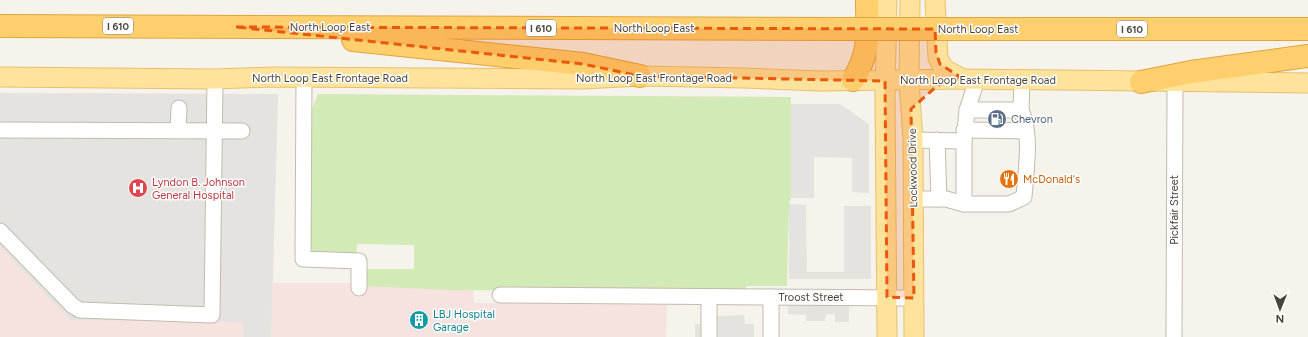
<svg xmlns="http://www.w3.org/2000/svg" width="1308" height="337" viewBox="0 0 1308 337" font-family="Figtree,sans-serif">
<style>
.medical{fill:#f6e3e0}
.green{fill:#d2eab5}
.parking{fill:#e5e3e0}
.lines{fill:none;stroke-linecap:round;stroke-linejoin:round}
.minor-casing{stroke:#c2bbae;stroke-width:17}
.major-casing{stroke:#e6c16a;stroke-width:21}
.highway-casing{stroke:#e0a43c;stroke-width:24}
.minor{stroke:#fff;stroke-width:15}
.major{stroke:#ffe39c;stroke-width:19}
.highway{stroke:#ffcf6e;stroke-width:22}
.highway-bridge-casing{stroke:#e0a43c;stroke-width:24;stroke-linecap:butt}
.highway-bridge{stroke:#ffcf6e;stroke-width:22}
.marked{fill:#e8590c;fill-opacity:0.2;stroke:#e8590c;stroke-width:3;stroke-dasharray:8 5;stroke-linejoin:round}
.labels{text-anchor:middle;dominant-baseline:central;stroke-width:3;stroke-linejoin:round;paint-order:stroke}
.shield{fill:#fff;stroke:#817c74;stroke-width:1}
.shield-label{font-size:10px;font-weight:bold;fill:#4b4439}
.street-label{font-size:11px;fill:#4b4439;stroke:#fff}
.service-label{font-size:11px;fill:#4e5e75;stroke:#fff;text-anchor:start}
.food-label{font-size:11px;fill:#c56008;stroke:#fff;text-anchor:start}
.health-label{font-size:11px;fill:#be3a42;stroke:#fff;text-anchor:start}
.culture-label{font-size:11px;fill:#0d838f;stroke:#fff;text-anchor:start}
</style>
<rect width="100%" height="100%" fill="#f6f3ec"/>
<polygon class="medical" points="0,93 278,94 273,283 473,283 474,303 667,305 666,337 0,337"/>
<polygon class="green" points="318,94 791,97 791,198 789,204 787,286 746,286 746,293 450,290 362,286 364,269 414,269 414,245 357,244 356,255 314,253 309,245 310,114"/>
<g class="parking">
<polygon points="0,93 278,94 271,337 243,337 243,323 239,322 70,320 0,247"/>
<polygon points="791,104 840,104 869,124 869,193 852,192 852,158 814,157 814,198 791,198"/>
<polygon points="789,204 806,205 807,272 844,272 844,206 871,206 871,279 789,279"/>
<polygon points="788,302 849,304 849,322 835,322 835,314 826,314 825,321 806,321 806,315 788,314"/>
<polygon points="744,315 745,324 754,324 754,337 695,337 695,324 716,324 716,316"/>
</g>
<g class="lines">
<g class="minor-casing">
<g id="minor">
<polyline points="304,78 303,259 359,261 359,288"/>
<polyline points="967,110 1021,110 1022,80"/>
<polyline points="0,130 242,131"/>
<polyline points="178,130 179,108"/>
<polyline points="964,130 1026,131"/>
<polyline points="913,140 964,141 967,110 977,80"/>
<polyline points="937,140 939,199"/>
<path d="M913 199H946L964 204H1009L1024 197C1026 169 1032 135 1021 110"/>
<polyline points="964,204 964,141"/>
<polyline points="0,231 73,306 80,310 212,315 215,79"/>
<polyline points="500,295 914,298"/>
<polyline points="709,337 709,297"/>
<polyline points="771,337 771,297"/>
<polyline points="1174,337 1175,82"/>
</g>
</g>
<g class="major-casing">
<g id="major">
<polyline points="887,0 885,96 887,337"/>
<polyline points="910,0 909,81 913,140 914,337"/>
<polyline points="935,0 938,58 944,69 963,79"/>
<polyline points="0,77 215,79 272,77 583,79 640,76 744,78 820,81 963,79 1308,83"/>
</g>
</g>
<g class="highway-casing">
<g id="highway">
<polyline points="0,26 845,29"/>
<polyline points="955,29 1308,29"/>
<polyline points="353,40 583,64 640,76"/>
<path d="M853 80C871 51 867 33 867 0"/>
<polyline points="1141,82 1191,72 1308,56"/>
</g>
</g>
<use href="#minor" class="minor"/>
<use href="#major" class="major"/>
<use href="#highway" class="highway"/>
<g class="highway-bridge-casing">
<polyline id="highway-bridge" points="845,29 955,29"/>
</g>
<use href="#highway-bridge" class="highway-bridge"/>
</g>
<path class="marked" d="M236 27 935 29 936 52 940 64 963 79 951 80 937 86 911 109 914 298 887 297 885 81 640 76 583 64Z"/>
<defs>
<g id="fuel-disc" transform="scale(1)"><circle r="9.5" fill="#5c6f8a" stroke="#fff"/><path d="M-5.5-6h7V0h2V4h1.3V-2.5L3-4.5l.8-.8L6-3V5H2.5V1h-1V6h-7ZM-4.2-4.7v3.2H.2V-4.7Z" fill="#fff"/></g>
<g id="restaurant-disc" transform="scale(1)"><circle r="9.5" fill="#e8710a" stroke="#fff"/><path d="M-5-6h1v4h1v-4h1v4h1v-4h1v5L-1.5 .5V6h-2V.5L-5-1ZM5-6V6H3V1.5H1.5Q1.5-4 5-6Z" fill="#fff"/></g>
<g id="hospital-disc" transform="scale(1)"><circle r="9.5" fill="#e0444e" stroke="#fff"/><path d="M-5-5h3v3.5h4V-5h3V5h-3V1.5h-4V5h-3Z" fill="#fff"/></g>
<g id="building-disc" transform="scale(1)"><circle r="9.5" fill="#0f9aa8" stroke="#fff"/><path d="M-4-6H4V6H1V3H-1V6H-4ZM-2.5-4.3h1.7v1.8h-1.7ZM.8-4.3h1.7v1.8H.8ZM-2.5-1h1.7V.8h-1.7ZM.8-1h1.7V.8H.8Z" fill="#fff"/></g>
</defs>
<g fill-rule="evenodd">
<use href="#fuel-disc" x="997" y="119"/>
<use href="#restaurant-disc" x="1009" y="179"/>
<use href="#hospital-disc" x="138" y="188"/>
<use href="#building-disc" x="419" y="320"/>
</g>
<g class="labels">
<g class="shield">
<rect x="103" y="18" width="30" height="16" rx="3"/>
<rect x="526" y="20" width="30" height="16" rx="3"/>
<rect x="1117" y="21" width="30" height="16" rx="3"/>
</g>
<g class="shield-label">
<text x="118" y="26">I 610</text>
<text x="541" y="28">I 610</text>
<text x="1132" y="29">I 610</text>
</g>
<g class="street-label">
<text x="330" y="27">North Loop East</text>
<text x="654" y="28">North Loop East</text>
<text x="978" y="29">North Loop East</text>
<text x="330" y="78">North Loop East Frontage Road</text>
<text x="654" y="78">North Loop East Frontage Road</text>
<text x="978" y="80">North Loop East Frontage Road</text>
<text transform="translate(913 168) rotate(-91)">Lockwood Drive</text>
<text transform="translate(1174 210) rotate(-90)">Pickfair Street</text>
<text x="811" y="297">Troost Street</text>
</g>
<g class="service-label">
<text x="1011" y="119">Chevron</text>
</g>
<g class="food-label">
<text x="1023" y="179">McDonald's</text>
</g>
<g class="health-label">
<text x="152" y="182">Lyndon B. Johnson<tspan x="152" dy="13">General Hospital</tspan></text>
</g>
<g class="culture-label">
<text x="433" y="314">LBJ Hospital<tspan x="433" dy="13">Garage</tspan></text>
</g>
</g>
<g transform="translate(1280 309) rotate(181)" stroke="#ffffff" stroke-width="3" paint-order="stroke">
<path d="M0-3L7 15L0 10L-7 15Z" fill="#4b4439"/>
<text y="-6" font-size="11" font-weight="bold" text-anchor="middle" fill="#4b4439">N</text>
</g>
</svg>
